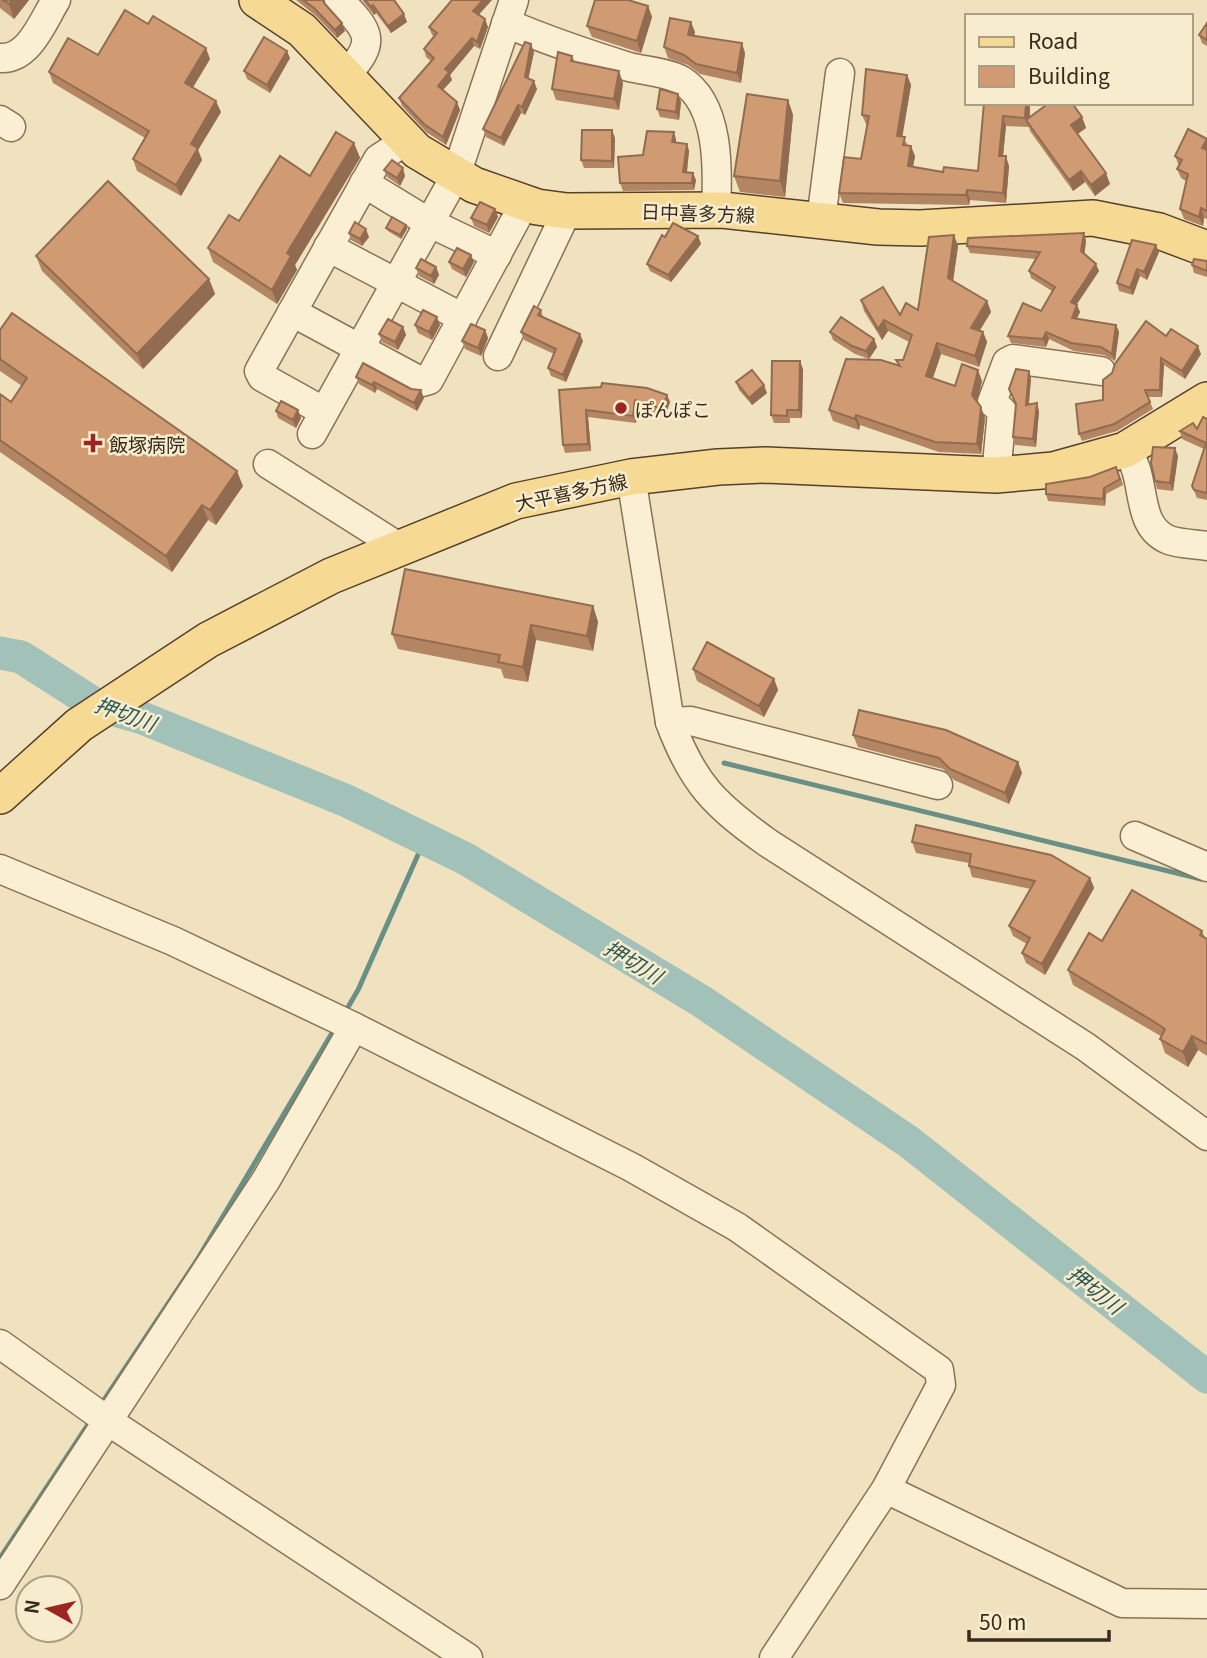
<svg xmlns="http://www.w3.org/2000/svg" width="1207" height="1658" viewBox="0 0 1207 1658" font-family="Georgia,'Noto Sans JP',serif">
<style>
.lines{fill:none;stroke-linecap:round;stroke-linejoin:round}
.stream{stroke:#699087;stroke-width:5}
.river{stroke:#a2c1b9;stroke-width:33}
.minor-casing{stroke:#897256;stroke-width:31}
.major-casing{stroke:#56402b;stroke-width:38}
.minor{stroke:#faefd2;stroke-width:28}
.major{stroke:#f6d993;stroke-width:35}
.wall{fill:#b38562}
.shaded-wall{fill:#926c50}
.building{fill:#d09b72;stroke:#926c50;stroke-width:2}
.poi-dot{fill:#9b2523;stroke:#f7ecce;stroke-width:2.5}
.labels{text-anchor:middle;dominant-baseline:central;stroke-width:5;stroke-linejoin:round;paint-order:stroke}
.street-label{font-size:19px;fill:#382a1c;stroke:#f7ecce}
.poi-label{font-size:19px;fill:#382a1c;stroke:#f7ecce;text-anchor:start}
.water-label{font-size:21px;font-style:italic;fill:#2a5956;stroke:#f7ecce}
</style>
<rect width="100%" height="100%" fill="#f0e2be"/>
<g class="lines">
<g class="stream">
<polyline points="724,763 1201,879"/>
<polyline points="344,1014 358,990 425,839"/>
<polyline points="100,1406 197,1260 335,1028"/>
<polyline points="0,1558 91,1420"/>
</g>
<polyline class="river" points="0,653 21,657 96,705 140,717 347,801 466,859 701,1001 909,1142 1207,1377"/>
<g class="minor-casing">
<g id="minor">
<path d="M339 0C371 32 377 42 345 76"/>
<path d="M506 23C546 40 587 54 629 67 645 71 666 72 681 80 720 104 718 170 716 210"/>
<path d="M0 58C29 60 43 21 56 0"/>
<polyline points="0,120 11,127"/>
<polyline points="364,183 428,222 497,255"/>
<polyline points="821,220 840,73"/>
<polyline points="328,247 463,318"/>
<polyline points="292,312 422,382 429,380 524,204"/>
<polyline points="498,356 567,211"/>
<polyline points="323,411 262,377 259,371 378,159 407,140"/>
<polyline points="312,434 456,175 514,0"/>
<path d="M1125 450C1149 474 1132 525 1169 540 1180 544 1195 544 1207 546"/>
<polyline points="268,464 399,547"/>
<polyline points="996,475 1002,411 992,402 1007,362 1013,359 1101,371"/>
<path d="M631 477 670 722C693 784 715 805 768 843L1086 1047 1207 1136"/>
<polyline points="670,722 691,721 938,785"/>
<polyline points="1135,836 1207,867"/>
<polyline points="0,869 173,941 354,1027 631,1167 737,1227 939,1370 941,1385 886,1489 774,1658"/>
<polyline points="0,1344 108,1421 468,1658"/>
<polyline points="886,1489 1122,1603 1207,1604"/>
<polyline points="0,1585 266,1180 354,1027"/>
</g>
</g>
<g class="major-casing">
<g id="major">
<polyline points="257,0 302,30 417,151 474,185 537,207 567,211 722,210 878,227 920,228 1093,218 1159,231 1207,249"/>
<polyline points="0,796 79,725 208,640 331,576 516,501 631,477 718,467 766,465 996,475 1053,470 1125,450 1207,400"/>
</g>
</g>
<use href="#minor" class="minor"/>
<use href="#major" class="major"/>
</g>
<g class="wall">
<polygon points="0,0 29,0 14,19 0,8"/>
<polygon points="296,0 323,0 324,3 345,31 337,38 316,16"/>
<polygon points="362,0 394,0 407,22 391,33 376,13 374,15"/>
<polygon points="648,6 652,17 641,53 592,37 587,26"/>
<polygon points="479,15 488,27 480,49 474,46 450,75 452,80 443,90 460,110 446,145 426,132 402,106 399,98 431,61 426,57 424,49 434,36 432,35 429,27"/>
<polygon points="1207,23 1207,46 1202,43 1199,35"/>
<polygon points="148,24 210,59 193,87 221,112 198,150 202,160 181,196 137,171 133,159 145,138 53,83 49,72 98,55"/>
<polygon points="695,32 694,36 745,53 741,83 700,74 688,65 668,58 664,47"/>
<polygon points="534,52 528,79 537,89 525,115 521,113 504,146 486,137 483,129"/>
<polygon points="572,56 575,62 623,83 619,110 556,100 552,89"/>
<polygon points="290,58 270,93 247,79 244,71"/>
<polygon points="907,75 911,85 902,136 915,156 913,167 943,172 978,171 984,103 1030,107 1030,117 1082,117 1086,128 1077,134 1110,184 1095,196 1085,182 1073,191 1030,131 1029,127 1006,126 1003,156 1009,166 1006,203 970,200 969,205 843,203 839,193 861,159 867,125 866,124 862,115"/>
<polygon points="678,94 681,102 679,120 660,117 657,109"/>
<polygon points="788,100 793,115 785,197 740,192 734,176"/>
<polygon points="615,138 614,168 584,168 581,160"/>
<polygon points="676,139 676,143 687,144 689,151 687,172 696,180 694,190 623,191 620,183 643,155"/>
<polygon points="1207,139 1207,219 1204,218 1203,226 1184,219 1180,209 1186,181 1181,178 1177,169 1179,166 1175,156"/>
<polygon points="354,143 360,158 295,265 297,270 277,304 213,262 208,248 239,221 310,176"/>
<polygon points="384,170 405,176 400,186 387,177"/>
<polygon points="495,209 498,217 489,233 474,226 471,218"/>
<polygon points="406,225 407,229 401,239 388,231 386,228"/>
<polygon points="349,233 369,237 362,246 351,240"/>
<polygon points="1084,233 1086,241 1084,254 1099,271 1076,305 1080,312 1077,318 1116,325 1119,332 1115,361 1104,355 1074,351 1049,339 1046,347 1011,343 1008,336 1041,311 1052,291 1031,278 1029,271 1036,259 970,253 967,246"/>
<polygon points="698,236 701,244 671,282 650,271 647,264 665,237"/>
<polygon points="958,246 953,281 987,301 991,312 980,330 983,332 987,342 979,367 941,354 933,378 955,386 982,381 977,401 985,418 981,454 939,452 860,425 859,430 833,421 829,410 898,366 896,360 903,360 909,342 888,331 882,340 864,311 861,300 900,315 918,310"/>
<polygon points="1159,252 1147,280 1140,276 1133,295 1119,291 1117,283"/>
<polygon points="36,256 209,279 215,294 143,369 42,271"/>
<polygon points="1207,261 1207,277 1194,273 1192,265"/>
<polygon points="449,262 474,262 466,277 452,269"/>
<polygon points="436,267 439,275 434,284 419,276 416,268"/>
<polygon points="541,310 543,317 583,341 566,382 551,376 548,368 554,354 524,340 521,332"/>
<polygon points="415,325 440,325 432,340 418,333"/>
<polygon points="403,327 406,335 398,350 382,342 379,334"/>
<polygon points="0,330 243,486 216,525 208,520 172,572 0,452 0,394 11,402 22,386 0,371"/>
<polygon points="485,330 488,338 481,356 465,349 462,341"/>
<polygon points="830,332 874,339 877,347 869,359 855,354 833,340"/>
<polygon points="1166,336 1201,354 1185,379 1164,365 1162,397 1148,397 1153,409 1117,431 1082,441 1079,434 1103,400 1112,373"/>
<polygon points="803,369 802,418 790,418 790,423 774,423 771,415"/>
<polygon points="356,377 424,398 417,411 377,389 375,393 359,384"/>
<polygon points="1031,378 1029,404 1039,411 1036,447 1015,445 1013,437 1016,406 1009,389"/>
<polygon points="736,382 767,393 752,405 739,390"/>
<polygon points="559,390 667,395 670,402 665,416 638,407 636,423 588,417 591,451 565,453 563,445"/>
<polygon points="298,410 301,418 296,428 278,418 276,411"/>
<polygon points="1207,419 1207,500 1197,498 1192,486 1204,449 1182,439 1180,431 1197,429"/>
<polygon points="1178,456 1173,491 1157,489 1155,481"/>
<polygon points="1121,478 1123,485 1106,494 1105,506 1048,501 1046,494"/>
<polygon points="593,606 598,622 593,651 536,640 528,682 504,678 501,669 398,649 392,634"/>
<polygon points="693,669 774,679 778,690 764,717 697,681"/>
<polygon points="853,735 1018,762 1022,773 1009,804 954,780 943,769 858,747"/>
<polygon points="912,842 1090,878 1094,888 1045,975 1026,963 1022,953 1027,944 1013,936 1009,926 1031,889 972,877 969,866 969,863 916,853"/>
<polygon points="1202,931 1205,938 1207,939 1207,1056 1198,1050 1188,1067 1165,1053 1160,1039 1161,1037 1159,1035 1073,985 1068,970 1102,941"/>
</g>
<g class="shaded-wall">
<polygon points="12,0 29,0 14,19 9,4"/>
<polygon points="483,0 492,0 475,19 473,11"/>
<polygon points="373,5 376,13 374,15 371,7"/>
<polygon points="648,6 652,17 641,53 637,41"/>
<polygon points="404,14 407,22 391,33 388,26"/>
<polygon points="485,19 488,27 480,49 477,42"/>
<polygon points="691,22 695,32 692,45 688,35"/>
<polygon points="342,23 345,31 337,38 335,30"/>
<polygon points="472,38 474,46 450,75 452,80 440,93 438,86 445,69"/>
<polygon points="742,43 745,53 741,83 737,73"/>
<polygon points="531,44 534,52 527,85 525,77"/>
<polygon points="206,48 210,59 189,94 185,83"/>
<polygon points="287,51 290,58 270,93 267,85"/>
<polygon points="619,71 623,83 619,110 614,99"/>
<polygon points="907,75 911,85 901,145 897,136"/>
<polygon points="534,81 537,89 525,115 522,107"/>
<polygon points="678,94 681,102 679,120 676,112"/>
<polygon points="788,100 793,115 785,197 780,181"/>
<polygon points="216,101 221,112 198,150 202,160 181,196 176,185 191,144"/>
<polygon points="457,102 460,110 446,145 443,137"/>
<polygon points="1026,103 1029,103 1030,107 1029,124 1026,120 1029,128 1025,118"/>
<polygon points="518,105 521,113 504,146 501,138"/>
<polygon points="1003,116 1006,126 1002,166 999,156"/>
<polygon points="1082,117 1086,128 1075,136 1071,125"/>
<polygon points="612,130 615,138 614,168 612,161"/>
<polygon points="674,132 676,139 675,149 672,142"/>
<polygon points="1207,139 1207,154 1202,148"/>
<polygon points="354,143 360,158 295,265 297,270 277,304 272,290 287,253"/>
<polygon points="687,144 689,151 686,179 683,172"/>
<polygon points="911,146 915,156 911,176 908,166"/>
<polygon points="1006,156 1009,166 1006,203 1003,193"/>
<polygon points="403,168 405,176 400,186 397,178"/>
<polygon points="1081,171 1085,182 1073,191 1069,180"/>
<polygon points="693,173 696,180 694,190 692,183"/>
<polygon points="1106,173 1110,184 1095,196 1091,185"/>
<polygon points="967,190 970,200 969,205 966,195"/>
<polygon points="1201,208 1204,218 1203,226 1199,217"/>
<polygon points="495,209 498,217 489,233 487,225"/>
<polygon points="406,225 407,229 401,239 400,235"/>
<polygon points="366,229 369,237 362,246 360,239"/>
<polygon points="1084,233 1086,241 1084,258 1081,251"/>
<polygon points="954,235 958,246 952,288 948,278"/>
<polygon points="698,236 701,244 671,282 668,275"/>
<polygon points="1156,245 1159,252 1147,280 1144,272"/>
<polygon points="471,255 474,262 466,277 463,269"/>
<polygon points="1096,264 1099,271 1073,310 1071,302"/>
<polygon points="436,267 439,275 434,284 431,276"/>
<polygon points="1137,269 1140,276 1133,295 1130,288"/>
<polygon points="209,279 215,294 143,369 137,354"/>
<polygon points="987,301 991,312 975,338 971,328"/>
<polygon points="1077,305 1080,312 1074,325 1072,318"/>
<polygon points="437,317 440,325 432,340 429,332"/>
<polygon points="884,320 888,331 882,340 878,329"/>
<polygon points="1116,325 1119,332 1115,361 1112,354"/>
<polygon points="403,327 406,335 398,350 395,342"/>
<polygon points="485,330 488,338 481,356 478,348"/>
<polygon points="983,332 987,342 979,367 975,356"/>
<polygon points="1046,332 1049,339 1046,347 1043,339"/>
<polygon points="580,334 583,341 566,382 563,375"/>
<polygon points="874,339 877,347 869,359 866,351"/>
<polygon points="937,343 941,354 930,386 926,376"/>
<polygon points="1198,346 1201,354 1185,379 1182,371"/>
<polygon points="1161,358 1164,365 1162,397 1160,390"/>
<polygon points="800,361 803,369 802,418 799,410"/>
<polygon points="978,370 982,381 976,405 972,395"/>
<polygon points="1029,371 1031,378 1028,412 1026,405"/>
<polygon points="374,382 377,389 375,393 372,385"/>
<polygon points="764,385 767,393 752,405 749,398"/>
<polygon points="421,390 424,398 417,411 414,403"/>
<polygon points="667,395 670,402 665,416 663,409"/>
<polygon points="635,400 638,407 636,423 633,416"/>
<polygon points="1037,403 1039,411 1036,447 1033,439"/>
<polygon points="981,407 985,418 981,454 977,444"/>
<polygon points="298,410 301,418 296,428 293,420"/>
<polygon points="586,410 588,417 591,451 588,444"/>
<polygon points="856,415 860,425 859,430 855,419"/>
<polygon points="1175,448 1178,456 1173,491 1170,483"/>
<polygon points="237,471 243,486 216,525 210,510"/>
<polygon points="1104,488 1106,494 1105,506 1103,499"/>
<polygon points="202,505 208,520 172,572 166,556"/>
<polygon points="593,606 598,622 593,651 587,636"/>
<polygon points="531,625 536,640 528,682 523,667"/>
<polygon points="774,679 778,690 764,717 759,706"/>
<polygon points="1018,762 1022,773 1009,804 1005,793"/>
<polygon points="1090,878 1094,888 1045,975 1042,964"/>
<polygon points="1192,1036 1198,1050 1188,1067 1183,1052"/>
</g>
<g class="building">
<polygon points="3,0 12,0 9,4"/>
<polygon points="303,0 323,0 324,3 342,23 335,30 314,8"/>
<polygon points="365,0 394,0 404,14 388,26 373,5 371,7"/>
<polygon points="452,0 483,0 473,11 485,19 477,42 472,38 445,69 449,72 438,86 457,102 443,137 424,124 399,98 434,58 424,49 437,33 429,27"/>
<polygon points="595,0 628,0 648,6 637,41 587,26"/>
<polygon points="125,10 148,24 153,16 206,48 185,83 216,101 191,144 198,148 176,185 133,159 149,131 49,72 68,38 98,55"/>
<polygon points="670,18 691,22 688,35 742,43 737,73 696,64 684,55 664,47"/>
<polygon points="1207,23 1207,40 1199,35"/>
<polygon points="264,37 287,51 267,85 244,71"/>
<polygon points="525,42 531,44 525,77 534,81 522,107 518,105 501,138 483,129"/>
<polygon points="558,52 572,56 571,61 619,71 614,99 552,89"/>
<polygon points="866,69 907,75 897,136 905,137 903,145 911,146 908,166 943,172 944,167 978,171 984,103 1026,103 1025,118 1003,116 999,156 1006,156 1003,193 967,190 966,195 839,193 844,157 861,159 869,116 862,115"/>
<polygon points="660,89 678,94 676,112 657,109"/>
<polygon points="747,94 788,100 780,181 734,176"/>
<polygon points="1049,103 1072,103 1082,117 1071,125 1106,173 1091,185 1081,171 1069,180 1026,120"/>
<polygon points="1188,129 1207,139 1202,148 1207,150 1207,211 1201,208 1199,217 1180,209 1188,174 1177,169 1182,160 1175,156"/>
<polygon points="582,130 612,130 612,161 581,160"/>
<polygon points="647,131 674,132 672,142 687,144 683,172 693,173 692,183 620,183 618,157 643,155"/>
<polygon points="336,132 354,143 287,253 291,256 272,290 208,248 229,215 239,221 280,156 310,176"/>
<polygon points="392,160 403,168 397,178 384,170"/>
<polygon points="108,181 209,279 137,354 36,256"/>
<polygon points="480,202 495,209 487,225 471,218"/>
<polygon points="392,217 406,225 400,235 386,228"/>
<polygon points="355,222 366,229 360,239 349,233"/>
<polygon points="673,223 698,236 668,275 647,264 662,235 665,237"/>
<polygon points="1084,233 1081,251 1096,264 1071,302 1077,305 1072,318 1116,325 1112,354 1101,347 1071,343 1046,332 1043,339 1008,336 1023,303 1041,311 1055,287 1029,271 1040,252 967,246 968,238"/>
<polygon points="954,235 948,278 987,301 971,328 983,332 975,356 937,343 926,376 955,386 962,364 978,370 972,395 981,407 977,444 935,442 856,415 855,419 829,410 846,359 881,360 900,366 896,360 903,360 912,335 884,320 878,329 861,300 883,287 900,315 906,303 918,310 929,237"/>
<polygon points="1132,240 1156,245 1144,272 1137,269 1130,288 1117,283"/>
<polygon points="457,248 471,255 463,269 449,262"/>
<polygon points="421,259 436,267 431,276 416,268"/>
<polygon points="1194,259 1207,261 1207,271 1192,265"/>
<polygon points="534,306 541,310 538,315 580,334 563,375 548,368 556,349 521,332"/>
<polygon points="423,310 437,317 429,332 415,325"/>
<polygon points="12,313 237,471 210,510 202,505 166,556 0,440 0,394 11,402 27,378 0,359 0,330"/>
<polygon points="841,317 874,339 866,351 852,346 830,332"/>
<polygon points="388,319 403,327 395,342 379,334"/>
<polygon points="1146,321 1166,336 1171,329 1198,346 1182,371 1161,358 1160,390 1145,390 1150,402 1114,424 1079,434 1076,404 1103,400 1103,380 1112,373 1115,364"/>
<polygon points="471,324 485,330 478,348 462,341"/>
<polygon points="772,361 800,361 799,410 787,410 787,416 771,415"/>
<polygon points="363,363 411,389 421,390 414,403 374,382 372,385 356,377"/>
<polygon points="1016,369 1029,371 1026,405 1037,403 1033,439 1013,437 1016,404 1009,389"/>
<polygon points="752,370 764,385 749,398 736,382"/>
<polygon points="602,383 647,388 667,395 663,409 635,400 633,416 586,410 588,444 563,445 559,390 601,387"/>
<polygon points="281,401 298,410 293,420 276,411"/>
<polygon points="1203,417 1207,419 1207,493 1194,490 1192,486 1206,443 1180,431 1193,423 1197,429"/>
<polygon points="1153,447 1175,448 1170,483 1155,481 1151,463"/>
<polygon points="1116,467 1120,479 1104,488 1103,499 1046,494 1046,484 1090,477"/>
<polygon points="405,569 593,606 587,636 531,625 523,667 498,662 500,655 392,634"/>
<polygon points="707,642 774,679 759,706 693,669"/>
<polygon points="859,710 946,730 1018,762 1005,793 950,769 939,758 853,735"/>
<polygon points="916,825 1051,855 1090,878 1042,964 1022,953 1030,938 1009,926 1035,881 969,866 971,854 912,842"/>
<polygon points="1132,890 1202,931 1200,935 1207,939 1207,1044 1192,1036 1183,1052 1160,1039 1165,1029 1153,1021 1068,970 1089,933 1102,941"/>
</g>
<g class="poi-dot">
<circle cx="621" cy="408" r="7"/>
<path d="M89.5 432.5h7v7h7v7h-7v7h-7v-7h-7v-7h7z"/>
</g>
<g class="labels">
<g class="street-label">
<text transform="translate(698 212) rotate(2)">日中喜多方線</text>
<text transform="translate(571 491) rotate(-12)">大平喜多方線</text>
</g>
<g class="poi-label">
<text x="635" y="408">ぽんぽこ</text>
<text x="109" y="443">飯塚病院</text>
</g>
<g class="water-label">
<text transform="translate(126 713) rotate(20)">押切川</text>
<text transform="translate(634 961) rotate(31)">押切川</text>
<text transform="translate(1096 1289) rotate(38)">押切川</text>
</g>
</g>
<rect x="965" y="14" width="228" height="91" fill="#f7ecce" stroke="#ab9e87" stroke-width="2"/>
<rect x="979" y="37" width="35" height="10" fill="#f6d993" stroke="#ab9e87" stroke-width="2"/>
<text x="1028" y="49" font-size="21" fill="#382a1c">Road</text>
<rect x="979" y="66" width="35" height="21" fill="#d09b72" stroke="#ab9e87" stroke-width="2"/>
<text x="1028" y="84" font-size="21" fill="#382a1c">Building</text>
<g transform="translate(49 1609) rotate(278)"><circle r="33" fill="#f7ecce" stroke="#ab9e87" stroke-width="2"/>
<path d="M0-5L12 26L0 18L-12 26Z" fill="#9b2523"/>
<text y="-10" font-size="19" font-weight="bold" text-anchor="middle" fill="#382a1c">N</text>
</g>
<path d="M969 1630v10h140v-10" fill="none" stroke="#382a1c" stroke-width="3.5"/>
<text x="979" y="1630" font-size="21" fill="#382a1c" stroke="#f7ecce" stroke-width="5" paint-order="stroke">50 m</text>
</svg>
